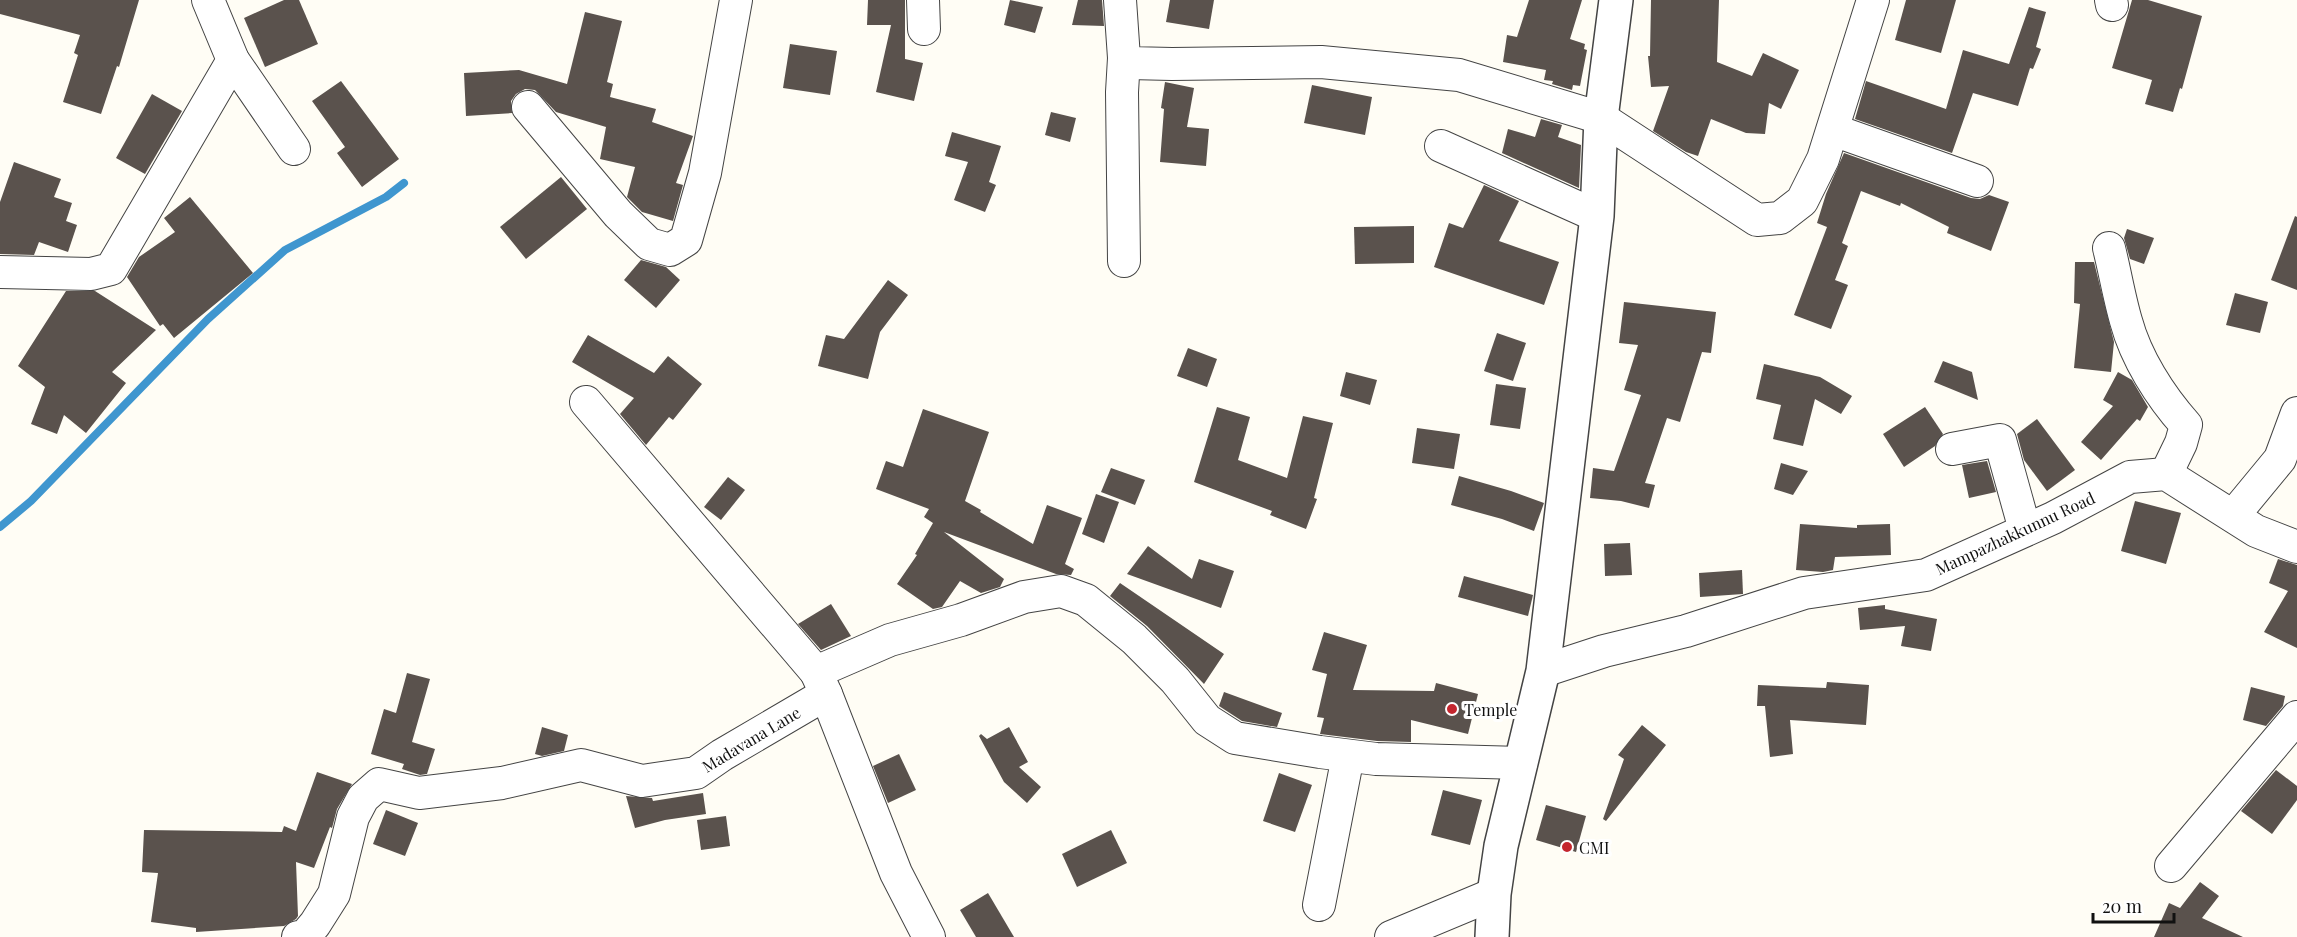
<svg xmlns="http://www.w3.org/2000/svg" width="2297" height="937" viewBox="0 0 2297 937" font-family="'Playfair Display',serif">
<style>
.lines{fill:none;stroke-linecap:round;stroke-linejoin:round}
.stream{stroke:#3f96cf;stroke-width:8}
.building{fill:#5a524d}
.minor-casing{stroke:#444;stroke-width:34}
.tertiary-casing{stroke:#444;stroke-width:36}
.minor{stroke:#fff;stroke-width:32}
.tertiary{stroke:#fff;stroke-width:33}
.poi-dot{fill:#c4262e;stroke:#fff;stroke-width:2}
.labels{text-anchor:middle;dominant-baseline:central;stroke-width:6;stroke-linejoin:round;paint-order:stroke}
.street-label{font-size:16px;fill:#111;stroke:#fff}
.poi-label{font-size:16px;fill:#111;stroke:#fff;text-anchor:start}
</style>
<rect width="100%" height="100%" fill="#fffdf5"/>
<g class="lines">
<polyline class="stream" points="0,527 31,501 208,319 285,250 386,197 404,183"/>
</g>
<g class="building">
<polygon points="0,0 139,0 119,67 117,66 101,114 63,102 78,55 74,53 80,35 0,14"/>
<polygon points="284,0 299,0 318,44 265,67 244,18"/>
<polygon points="868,0 905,0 905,59 923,63 914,101 876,92 891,25 867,25"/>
<polygon points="1010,0 1043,7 1035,33 1004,25"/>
<polygon points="1078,0 1102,0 1104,26 1072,25"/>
<polygon points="1170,0 1214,0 1209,29 1166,22"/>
<polygon points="1529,0 1582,0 1570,39 1585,44 1584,49 1587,50 1580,86 1573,85 1572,90 1552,84 1553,81 1544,80 1546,70 1503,62 1507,35 1517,37"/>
<polygon points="1651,0 1719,0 1717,62 1752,76 1763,53 1799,70 1781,109 1769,103 1765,134 1746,133 1711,119 1698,156 1686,152 1653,131 1669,86 1651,87 1648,56 1650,56"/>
<polygon points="1906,0 1956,0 1941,53 1895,40"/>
<polygon points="2132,0 2148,0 2202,16 2182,89 2180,88 2173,112 2145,104 2152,80 2112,68"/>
<polygon points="2029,7 2046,12 2036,47 2041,49 2033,69 2030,68 2018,106 1973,93 1952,153 1855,119 1866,81 1946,109 1963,50 2009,64"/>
<polygon points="585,12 622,21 607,82 613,84 610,97 656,109 652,122 693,136 676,183 683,185 673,221 642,212 627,197 635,167 600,159 606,127 556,112 535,90 525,89 516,94 511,101 512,113 466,116 464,73 519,70 567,84"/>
<polygon points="790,44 837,51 830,95 783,88"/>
<polygon points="341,81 399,159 362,187 337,153 345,147 312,101"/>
<polygon points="1165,82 1194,88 1187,127 1209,129 1206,166 1160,162 1164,109 1161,108"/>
<polygon points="1312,85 1372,97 1365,135 1304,123"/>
<polygon points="152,94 182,111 145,174 116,158"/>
<polygon points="1051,112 1076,118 1070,142 1045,135"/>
<polygon points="1541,119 1562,125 1558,137 1581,145 1579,188 1502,153 1508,129 1535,137"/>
<polygon points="952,132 1001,146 989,182 996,185 985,212 954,200 968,162 945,156"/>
<polygon points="1844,153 1971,198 1980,199 1989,195 2009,202 1991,251 1947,233 1949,227 1901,203 1900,206 1861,191 1842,243 1848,246 1835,280 1848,285 1831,329 1794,315 1827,227 1817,223 1826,194"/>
<polygon points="14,162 61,179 54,197 72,203 66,221 77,225 68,252 39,242 34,255 0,254 0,202"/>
<polygon points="561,177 587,209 526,259 500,227"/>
<polygon points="1484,185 1519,201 1499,241 1559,262 1544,305 1434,267 1449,223 1463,228"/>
<polygon points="190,197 253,273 174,338 163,324 160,326 127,277 139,257 175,232 164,218"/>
<polygon points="2295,216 2297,217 2297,290 2271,280"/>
<polygon points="1414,226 1414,263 1355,264 1354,227"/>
<polygon points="2127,229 2154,238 2144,264 2130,259 2124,238"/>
<polygon points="641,260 666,267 680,280 656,308 624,280"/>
<polygon points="2075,262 2094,262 2114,342 2111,372 2074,368 2080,304 2074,303"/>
<polygon points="888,280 908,295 880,332 868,379 818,366 826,335 844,339"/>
<polygon points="66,291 95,291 156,330 112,372 126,383 86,433 64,415 57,434 31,424 45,387 18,366"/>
<polygon points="2235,293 2268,302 2260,333 2226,325"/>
<polygon points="1624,302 1716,312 1711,353 1702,352 1680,422 1667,418 1645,483 1655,485 1649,508 1621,501 1590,498 1593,468 1614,471 1641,395 1624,390 1638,345 1619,343"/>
<polygon points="1497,333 1526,343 1513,381 1484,371"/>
<polygon points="588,335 654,373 668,356 702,384 673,420 669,417 646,445 620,414 634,398 572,362"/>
<polygon points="1188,348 1217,359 1207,387 1177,376"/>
<polygon points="1943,361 1972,372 1978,400 1934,382"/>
<polygon points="1764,364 1820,377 1852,396 1841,414 1815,399 1803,446 1773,439 1781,405 1756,399"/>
<polygon points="1346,372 1377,380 1370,405 1340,396"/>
<polygon points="2118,372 2132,380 2148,407 2140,421 2137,419 2101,460 2081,442 2113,406 2103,400"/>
<polygon points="1496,384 1526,388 1520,429 1490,425"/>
<polygon points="1217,407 1250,417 1238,460 1287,478 1303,416 1333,423 1314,498 1317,499 1306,529 1270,515 1272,511 1194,482"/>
<polygon points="1925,407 1943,434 1935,446 1904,467 1883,434"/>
<polygon points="923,409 989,432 965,501 981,510 980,512 1033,544 1047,505 1082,518 1065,564 1074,569 1071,575 1056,574 944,532 1004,579 1000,587 981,593 960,581 942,607 933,609 897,584 917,555 915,554 933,523 924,517 929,509 876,489 886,461 903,467"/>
<polygon points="2037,419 2075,470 2047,491 2024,460 2017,434"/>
<polygon points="1417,428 1460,434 1454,469 1412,463"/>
<polygon points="1987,461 1996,492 1969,498 1962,465"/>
<polygon points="1781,463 1808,471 1793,495 1774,489"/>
<polygon points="1111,468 1145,480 1135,505 1101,492"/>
<polygon points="1459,476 1511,491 1544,503 1534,531 1502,519 1451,505"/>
<polygon points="728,477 745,490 721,520 704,507"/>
<polygon points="1096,494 1119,502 1104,543 1082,534"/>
<polygon points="2135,501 2181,513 2166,564 2121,551"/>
<polygon points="1800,524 1857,528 1857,525 1890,524 1891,555 1835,557 1833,570 1823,572 1796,570"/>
<polygon points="1630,543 1632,575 1605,576 1604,544"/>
<polygon points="1148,546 1192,579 1199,559 1234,571 1221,608 1127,574"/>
<polygon points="2278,559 2297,565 2297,648 2264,632 2288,591 2269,583"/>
<polygon points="1742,570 1743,594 1700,597 1699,573"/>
<polygon points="1464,576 1533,595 1528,616 1458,597"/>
<polygon points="1120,583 1224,654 1204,684 1147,626 1110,596"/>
<polygon points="831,604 851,636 821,650 798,624"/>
<polygon points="1885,605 1885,609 1937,619 1931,651 1901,646 1905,626 1860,630 1858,608"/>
<polygon points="1324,632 1367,645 1353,690 1434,691 1436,683 1478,694 1468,734 1411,720 1411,742 1377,741 1320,734 1324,718 1317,717 1327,674 1312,670"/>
<polygon points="407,673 430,679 412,742 435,749 427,774 420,775 402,769 404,764 371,754 384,709 396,713"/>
<polygon points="1827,682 1869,685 1866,725 1790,720 1793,754 1770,757 1765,706 1757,706 1758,685 1826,688"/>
<polygon points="2251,687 2285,696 2283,706 2266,726 2243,720"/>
<polygon points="1224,692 1282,713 1277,727 1242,721 1219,706"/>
<polygon points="1642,725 1666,745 1606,821 1603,819 1624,759 1618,755"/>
<polygon points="542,727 568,735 564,751 542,756 535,754"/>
<polygon points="1009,727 1028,762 1019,767 1041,787 1027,803 1004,782 979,736 981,734 987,739"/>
<polygon points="899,754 916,790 888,803 873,766"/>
<polygon points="2276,770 2297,786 2297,800 2272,834 2241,811"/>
<polygon points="317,772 352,784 337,809 332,828 330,827 314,868 296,862 298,916 296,919 284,926 196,932 196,928 151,922 158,873 142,872 144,830 282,832 284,826 296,831"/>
<polygon points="1279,773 1312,785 1295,832 1263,821"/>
<polygon points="1443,790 1482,800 1470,845 1431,835"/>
<polygon points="703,793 706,814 665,820 635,828 626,796 652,798 653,801"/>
<polygon points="1546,805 1586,816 1576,852 1536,840"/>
<polygon points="386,810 418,823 405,856 373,844"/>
<polygon points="726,816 730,846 701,850 697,820"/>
<polygon points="1111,830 1127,863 1077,887 1062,854"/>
<polygon points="2200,882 2219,896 2202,918 2243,937 2154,937 2169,903 2180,908"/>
<polygon points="988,893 1014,937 976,937 960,910"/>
</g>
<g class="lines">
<g class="minor-casing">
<g id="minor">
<polyline points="208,0 233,60 294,149"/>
<polyline points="923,0 924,29"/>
<polyline points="1120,0 1124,58 1129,63 1172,64 1321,62 1459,75 1601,118 1757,220 1780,218 1802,201 1823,159 1873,0"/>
<polyline points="2111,0 2112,5"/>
<polyline points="528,107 618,214 649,244 670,250 686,240 705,173 736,0"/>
<polyline points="1833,130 1977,181"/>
<polyline points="1441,146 1597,216"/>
<path d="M2109 248C2115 272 2119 297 2126 321 2136 358 2160 396 2186 425L2181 443 2166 474"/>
<polyline points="1124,261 1122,92 1124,58"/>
<polyline points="0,272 91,274 111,269 233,60"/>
<polyline points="586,402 816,672"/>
<polyline points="1952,449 2000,440 2025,530"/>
<polyline points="2233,516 2280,459 2297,413"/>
<polyline points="1543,671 1604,651 1686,631 1804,593 1926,575 2053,518 2130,477 2166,474 2256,531 2297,547"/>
<polyline points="826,694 816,672 890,640 961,620 1024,597 1061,591 1086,600 1134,639 1175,680 1207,720 1235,738 1320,752 1376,759 1521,763"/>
<polyline points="2171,866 2297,717"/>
<polyline points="1319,905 1348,756"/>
<polyline points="298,937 305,936 315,924 334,894 353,817 363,798 379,784 419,793 502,783 581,765 642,781 696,773 722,755 826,694 896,873 929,937"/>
<polyline points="1391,937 1494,894"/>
</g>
</g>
<g class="tertiary-casing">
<polyline id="tertiary" points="1492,937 1494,894 1501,846 1543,671 1597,216 1601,118 1616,0"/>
</g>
<use href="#minor" class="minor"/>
<use href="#tertiary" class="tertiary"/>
</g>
<g class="poi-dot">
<circle cx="1452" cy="709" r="6"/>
<circle cx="1567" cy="847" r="6"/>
</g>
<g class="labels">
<g class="street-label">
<text transform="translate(2015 533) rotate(-25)">Mampazhakkunnu Road</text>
<text transform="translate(751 739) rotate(-31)">Madavana Lane</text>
</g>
<g class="poi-label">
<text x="1464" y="709">Temple</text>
<text x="1579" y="847">CMI</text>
</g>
</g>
<path d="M2093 913v9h81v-9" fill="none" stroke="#111111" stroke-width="3"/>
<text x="2102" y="913" font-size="18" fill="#111111" stroke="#ffffff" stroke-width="4.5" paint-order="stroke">20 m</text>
</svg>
